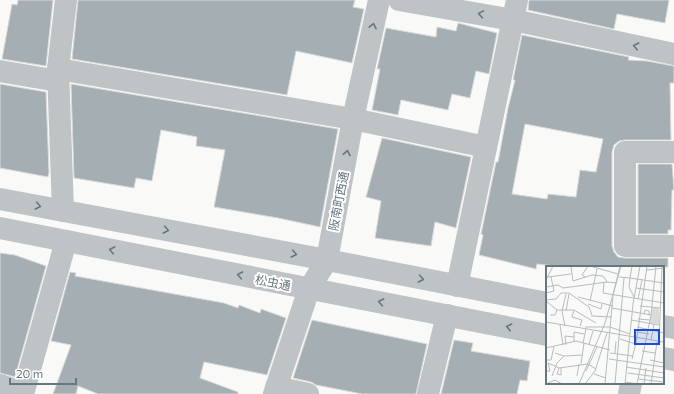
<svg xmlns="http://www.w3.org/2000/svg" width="674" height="394" viewBox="0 0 674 394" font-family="Commissioner,'Noto Sans JP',sans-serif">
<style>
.building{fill:#a5afb3;stroke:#dbdad9;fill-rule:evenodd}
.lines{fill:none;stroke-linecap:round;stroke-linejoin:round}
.minor{stroke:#bec3c6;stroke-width:22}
.tertiary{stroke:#bec3c6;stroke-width:22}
.oneway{stroke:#66777f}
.labels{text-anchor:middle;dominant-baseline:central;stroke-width:4;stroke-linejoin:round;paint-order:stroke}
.street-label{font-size:12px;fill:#66777f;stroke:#fff}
.inset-road{fill:none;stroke:#b5bdc0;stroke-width:1}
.view{fill:#1d4ed8;fill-opacity:0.15;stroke:#1d4ed8;stroke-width:2}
.inset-edge{fill:none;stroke:#66777f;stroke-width:2}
</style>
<rect width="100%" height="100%" fill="#f9f9f7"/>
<g class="building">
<polygon points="18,0 53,0 46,66 2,59 12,4 17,5"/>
<polygon points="78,0 355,0 353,7 364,9 352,63 296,51 287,95 72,59"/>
<polygon points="529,0 669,0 665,23 617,14 614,29 528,10"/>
<polygon points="458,23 497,33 489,74 476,71 470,98 452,94 448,110 401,100 398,115 372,110 380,69 377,69 386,28 436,37 437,27 456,31"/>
<path d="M522 35 629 57 628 60 647 61 674 66V83H670L671 140H625L619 141 614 145 612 152V246L614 252 618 257 625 258H668V267H563L537 264 536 269 479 255 483 235 481 234 496 162H498L508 108 515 80H513ZM525 124 603 139 596 172 580 170 576 197 548 194 547 199 512 194Z"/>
<polygon points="0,84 46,92 49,173 48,177 0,168"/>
<polygon points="71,84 338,129 320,227 278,218 214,207 225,150 196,146 197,137 161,130 152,181 136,178 134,188 74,178"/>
<polygon points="382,138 471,157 456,228 435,222 431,246 375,238 381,201 366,197"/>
<polygon points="638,164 672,164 674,190 672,190 671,230 668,230 668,234 638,234"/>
<polygon points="0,253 15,255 46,266 15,377 0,373"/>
<polygon points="70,272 76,273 75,276 224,303 238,308 239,305 260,313 261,309 286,318 267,375 204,362 200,378 238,392 238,394 98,394 78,386 76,394 53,394 71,345 51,341"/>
<polygon points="312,320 427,344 416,394 362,394 316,385 311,382 293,378"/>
<polygon points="454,340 473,343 471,351 530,361 527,381 520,380 517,394 441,394"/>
</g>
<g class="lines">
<g class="minor">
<polyline points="399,0 513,20 674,54"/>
<polyline points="58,69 353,119 486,147"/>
<polyline points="0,71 58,81"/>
<polyline points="674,152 625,152 625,246 674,246"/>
<polyline points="63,211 58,69 66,0"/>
<polyline points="457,286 517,0"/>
<polyline points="0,385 23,393"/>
<polyline points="276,387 308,394"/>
<polyline points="23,394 66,241"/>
<polyline points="274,394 309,289 327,260 353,119 379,0"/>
<polyline points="428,394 447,315"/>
<polyline points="629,394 631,383"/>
</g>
<g class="tertiary">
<polyline points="0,199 327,260 547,303"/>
<polyline points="0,228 547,335"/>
<polyline points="663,326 674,328"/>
<polyline points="663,358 674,360"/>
</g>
</g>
<defs><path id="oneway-chevron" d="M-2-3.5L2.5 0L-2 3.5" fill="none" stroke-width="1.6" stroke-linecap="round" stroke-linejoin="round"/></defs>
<g class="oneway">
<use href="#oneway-chevron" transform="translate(481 14) rotate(-170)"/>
<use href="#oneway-chevron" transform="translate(373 26) rotate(-78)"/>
<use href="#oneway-chevron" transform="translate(636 46) rotate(-168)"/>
<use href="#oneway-chevron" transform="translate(347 153) rotate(-79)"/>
<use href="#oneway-chevron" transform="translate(38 206) rotate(11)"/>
<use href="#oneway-chevron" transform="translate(166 230) rotate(11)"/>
<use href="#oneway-chevron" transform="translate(112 250) rotate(-169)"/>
<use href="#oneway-chevron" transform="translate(294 254) rotate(11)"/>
<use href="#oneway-chevron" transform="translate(240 275) rotate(-169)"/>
<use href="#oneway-chevron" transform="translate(421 279) rotate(11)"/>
<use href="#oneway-chevron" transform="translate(381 302) rotate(-169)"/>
<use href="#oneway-chevron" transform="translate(509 327) rotate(-168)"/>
</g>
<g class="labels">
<g class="street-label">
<text transform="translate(338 201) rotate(-79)">阪南町西通</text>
<text transform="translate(273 282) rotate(11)">松虫通</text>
</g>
</g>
<g transform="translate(546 266)">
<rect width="118" height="118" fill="#f9f9f7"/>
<path d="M106 42H113V58L104 57Z" fill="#d9ddd6"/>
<path class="inset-road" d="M25 0 27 15M44 0 72 8M101 4 118 2M2 11 25 8M39 11 36 9 42 0M73 11 84 12 86 0M0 14 7 0M27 15 46 9 57 10 61 16M58 16 57 27 118 37M0 21 12 19 17 22 61 16 71 17M90 22 118 26M0 27 8 25 5 11M32 31 67 40M88 31 83 21 84 12 118 17M92 33 96 14M0 34 10 33 15 27H23L43 41 46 49M0 35 11 44 9 49H4M44 35 51 3M42 38 55 43 56 38M94 40 114 42M66 42 105 49M11 44H28L50 57M28 44 26 51 36 54 34 60M20 45 23 28M98 48 99 44 103 45V49M45 50 66 51M92 53 104 54M85 54 113 59M0 56 118 76M14 59 17 79M19 60 16 45 20 28M39 61H64L84 68M91 61 118 67M91 66 103 68M91 71 101 0M74 73 90 78M105 74 108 58M113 75 116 0M28 76V66L38 68M37 77 40 63M43 78 47 65M20 79 19 70 28 71M0 82 30 75 64 84M96 85 109 87M9 87 18 90 37 89M64 87 87 90M69 87 70 75M63 93 118 101M86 93 91 72M0 94H5L8 81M104 94 118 97M2 97 13 102 42 98 50 103M35 98 38 77M80 101 118 107M13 102 11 108 15 109V102M0 105H4L2 97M40 105 51 81M82 107 118 112M48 108 60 112M6 110 11 97 18 90M31 110 33 98M92 113 118 116M79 116 93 118M0 118 9 114 16 118M33 118 59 57 75 0M39 118 49 105 61 67M59 118 67 29 74 0M69 118 78 12M79 118 87 38 94 0M91 118 105 49 110 0M98 118 100 102M105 118 111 76"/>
<path class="view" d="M89 64H113V78H89Z"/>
<rect width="118" height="118" class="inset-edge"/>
</g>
<path d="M10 378v6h66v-6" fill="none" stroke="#66777f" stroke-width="2"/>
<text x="16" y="378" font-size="12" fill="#66777f" stroke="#ffffff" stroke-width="3" paint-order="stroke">20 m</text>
</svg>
